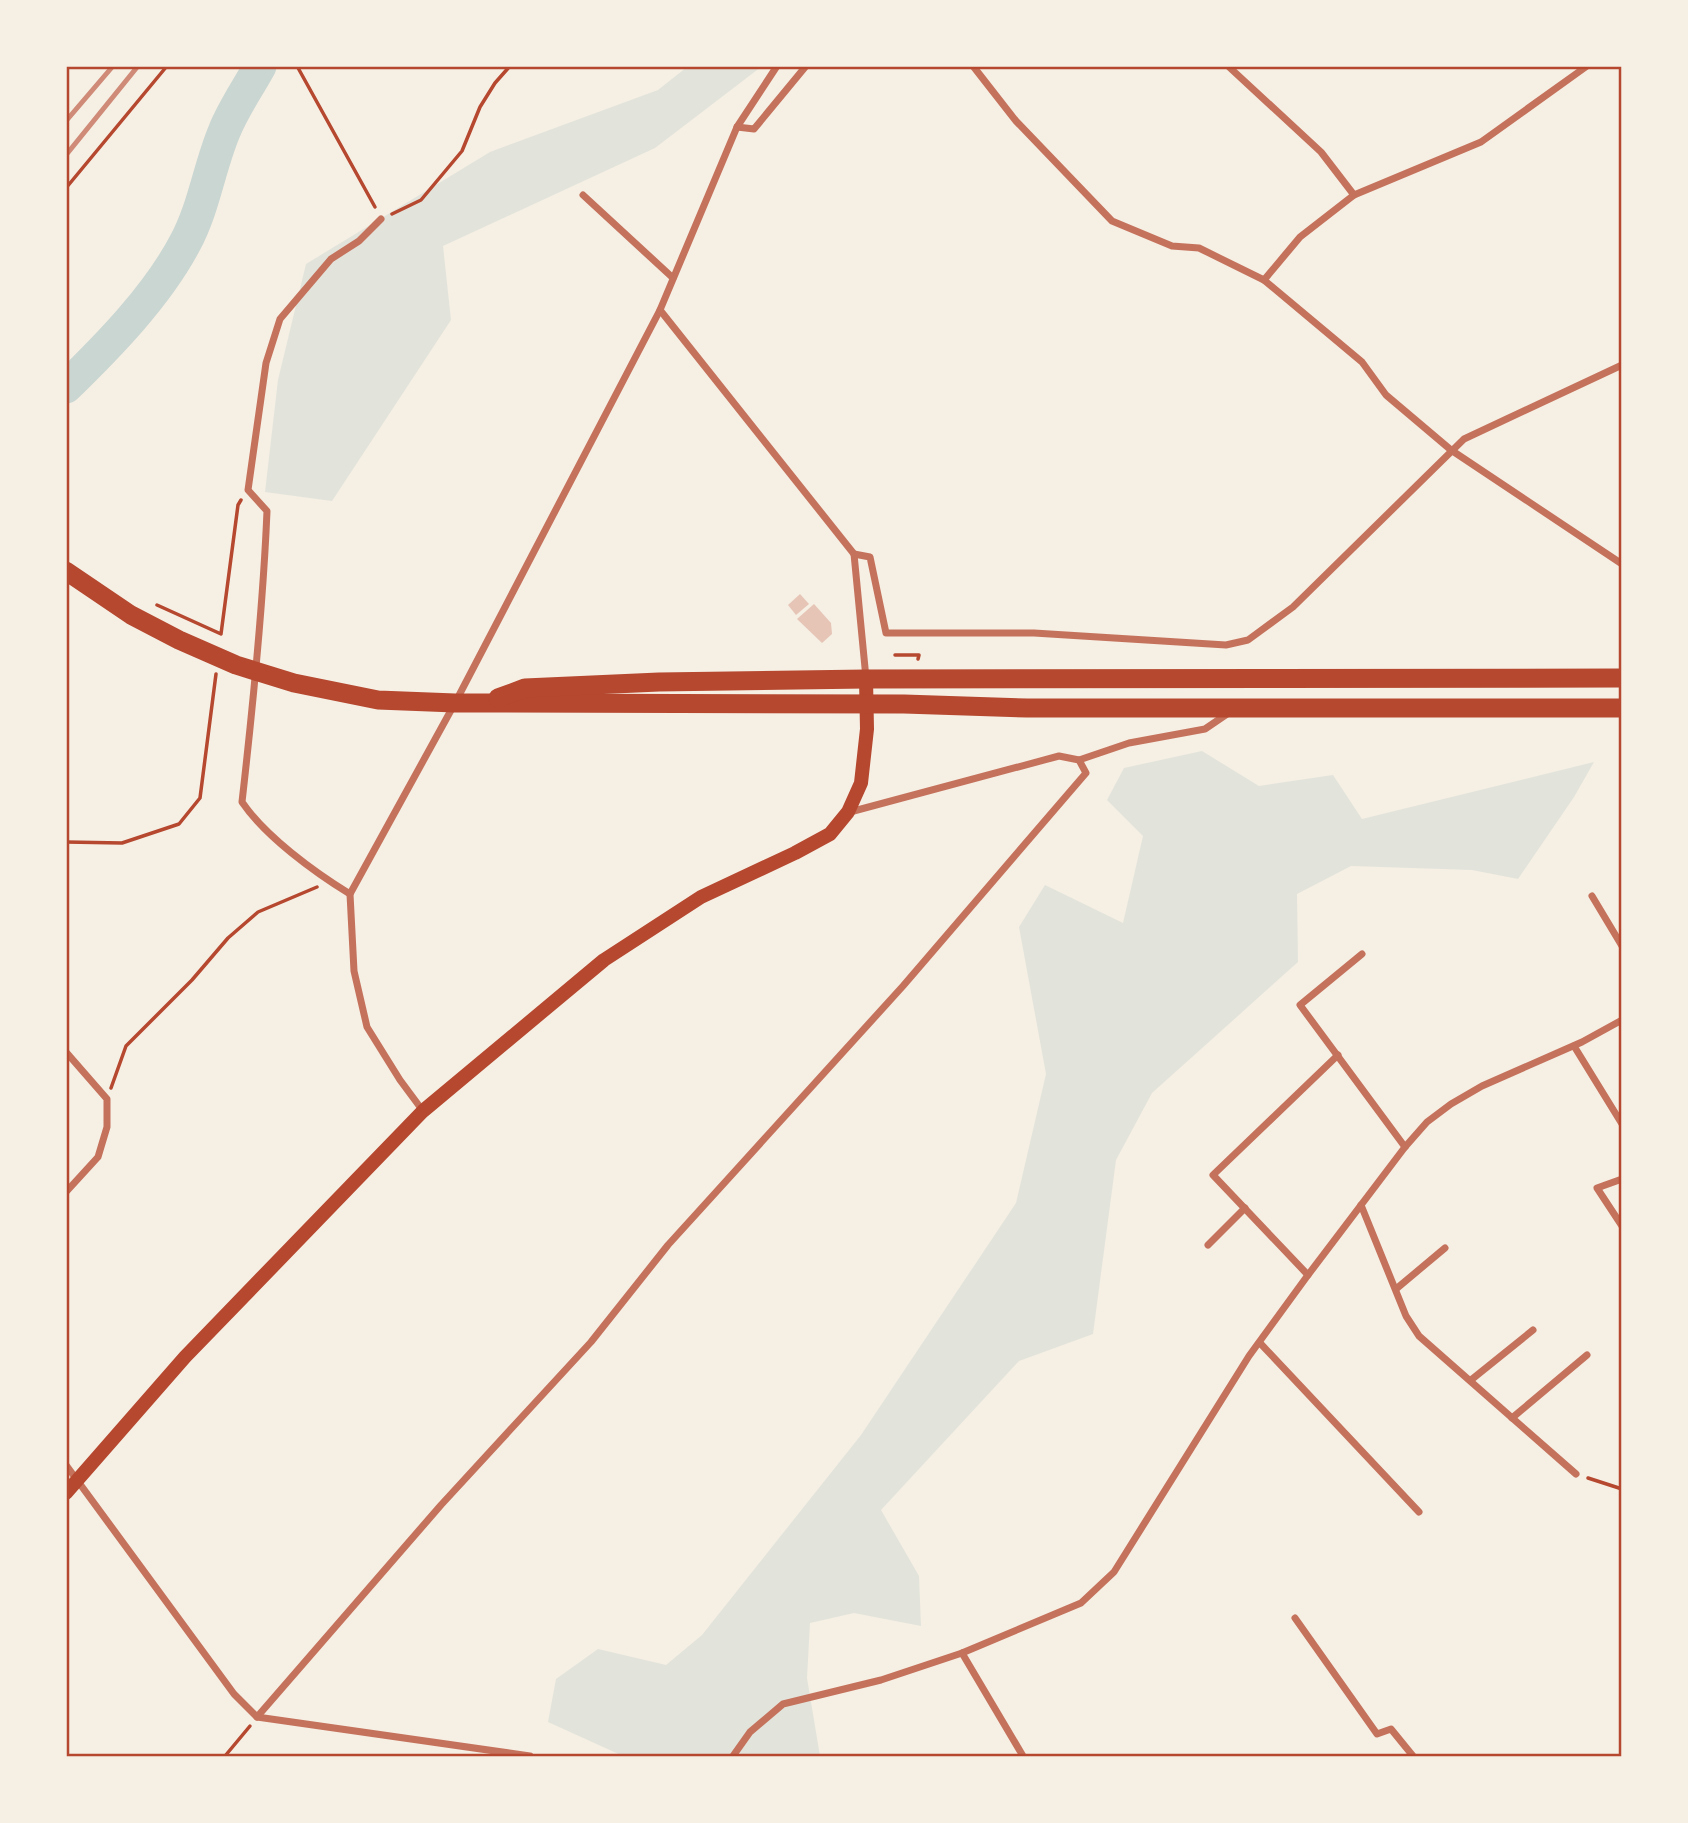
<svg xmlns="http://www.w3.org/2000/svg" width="1688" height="1823" viewBox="0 0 1688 1823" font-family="Manrope,sans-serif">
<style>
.green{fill:#e2e4dc}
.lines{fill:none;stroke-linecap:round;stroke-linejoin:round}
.river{stroke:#c9d6d2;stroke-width:33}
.building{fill:#e6c5b7}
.path{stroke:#b5482f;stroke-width:3.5}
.minor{stroke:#c5725c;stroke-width:7}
.secondary{stroke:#b5482f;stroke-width:14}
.trunk{stroke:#b5482f;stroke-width:19}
.rail{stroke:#cf8b77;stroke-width:5}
.neatline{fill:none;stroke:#b5482f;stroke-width:2.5}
</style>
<rect width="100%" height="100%" fill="#f6efe4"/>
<g class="green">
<polygon points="687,67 761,67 655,148 443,246 451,320 332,501 265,492 278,380 306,264 490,152 658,90"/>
<polygon points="1202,751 1259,786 1333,775 1362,819 1594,762 1574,797 1518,879 1472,870 1351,866 1297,894 1298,962 1152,1093 1116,1160 1093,1334 1019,1361 881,1510 919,1576 921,1626 854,1613 810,1623 807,1678 820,1756 623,1756 548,1722 556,1679 598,1649 666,1665 702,1635 861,1435 1016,1203 1046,1074 1019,927 1045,885 1123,923 1143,836 1107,800 1124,768"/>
</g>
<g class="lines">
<path class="river" d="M66 387C109 345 157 296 185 243 204 208 209 168 224 132 233 109 248 88 260 66"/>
</g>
<g class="building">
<polygon points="800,594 809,604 796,615 788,605"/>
<polygon points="814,604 831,623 832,634 822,643 797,619"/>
</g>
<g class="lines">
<g class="path">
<polyline points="297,66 375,207"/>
<polyline points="66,188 167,66"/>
<polyline points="392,214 421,200 462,151 480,107 495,83 510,66"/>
<polyline points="157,605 221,634 238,505 241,500"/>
<polyline points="895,655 919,655 918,659"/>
<polyline points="66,842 122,843 179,824 200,798 216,674"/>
<polyline points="111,1088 126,1046 192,980 228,938 258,912 317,887"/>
<polyline points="1588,1478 1622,1489"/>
<polyline points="225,1756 250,1726"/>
</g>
<g class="minor">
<polyline points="777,66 737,127 660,310 854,554 866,678"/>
<polyline points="973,66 1016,121 1112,221 1172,246 1199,248 1264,280 1362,362 1386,395 1451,450 1622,564"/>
<polyline points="1228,66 1321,152 1354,195"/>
<polyline points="737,127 754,129 806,66"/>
<polyline points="583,195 673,278"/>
<polyline points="1264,280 1300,237 1354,195 1481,142 1587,66"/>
<polyline points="854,554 870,557 886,633 1034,633 1226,645 1248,640 1293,607 1464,439 1622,365"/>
<polyline points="1079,760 1129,743 1205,729 1227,714"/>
<path d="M350 894C314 872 265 836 242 802 253 705 263 609 267 511L248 490 266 363 280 319 331 259 359 241 381 219"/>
<polyline points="1592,896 1622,946"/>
<polyline points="1362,954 1300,1005 1405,1147"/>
<polyline points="1574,1046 1622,1124"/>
<polyline points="66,1052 107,1099 107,1127 98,1157 66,1192"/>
<polyline points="423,1111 400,1080 367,1027 354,971 350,894 455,703 660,310"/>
<polyline points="1622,1179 1597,1188 1622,1226"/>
<polyline points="1361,1205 1406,1316 1419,1336 1576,1474"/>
<polyline points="1208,1245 1245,1208"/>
<polyline points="1308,1275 1213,1175 1338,1055"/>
<polyline points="1396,1289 1445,1248"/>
<polyline points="1260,1343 1419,1512"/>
<polyline points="1471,1380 1533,1330"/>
<polyline points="1512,1418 1587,1355"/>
<polyline points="66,1465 234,1694 257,1717 530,1756"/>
<polyline points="1295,1618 1377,1734 1391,1729 1413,1756"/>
<polyline points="962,1653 1023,1756"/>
<polyline points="257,1717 441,1505 591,1342 668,1245 903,986 1086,773 1079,760 1059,756 850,812"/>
<polyline points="733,1756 750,1732 783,1704 881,1680 962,1653 1081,1603 1114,1572 1249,1356 1308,1275 1405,1147 1427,1122 1451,1104 1482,1086 1582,1042 1622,1020"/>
</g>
<polyline class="secondary" points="66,1493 185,1357 423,1111 604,960 701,897 795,853 830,834 848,812 861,783 867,729 866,679"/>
<g class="trunk">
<polyline points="66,571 131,615 179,640 236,665 294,683 378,700 455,703 904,704 1027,708 1622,708"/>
<polyline points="498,698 525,688 659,682 866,679 1622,678"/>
</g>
<g class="rail">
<polyline points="66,121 113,66"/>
<polyline points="66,155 138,66"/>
</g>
</g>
<rect width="1688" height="1823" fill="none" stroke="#f6efe4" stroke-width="136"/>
<rect x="68" y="68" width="1552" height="1687" class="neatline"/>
</svg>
